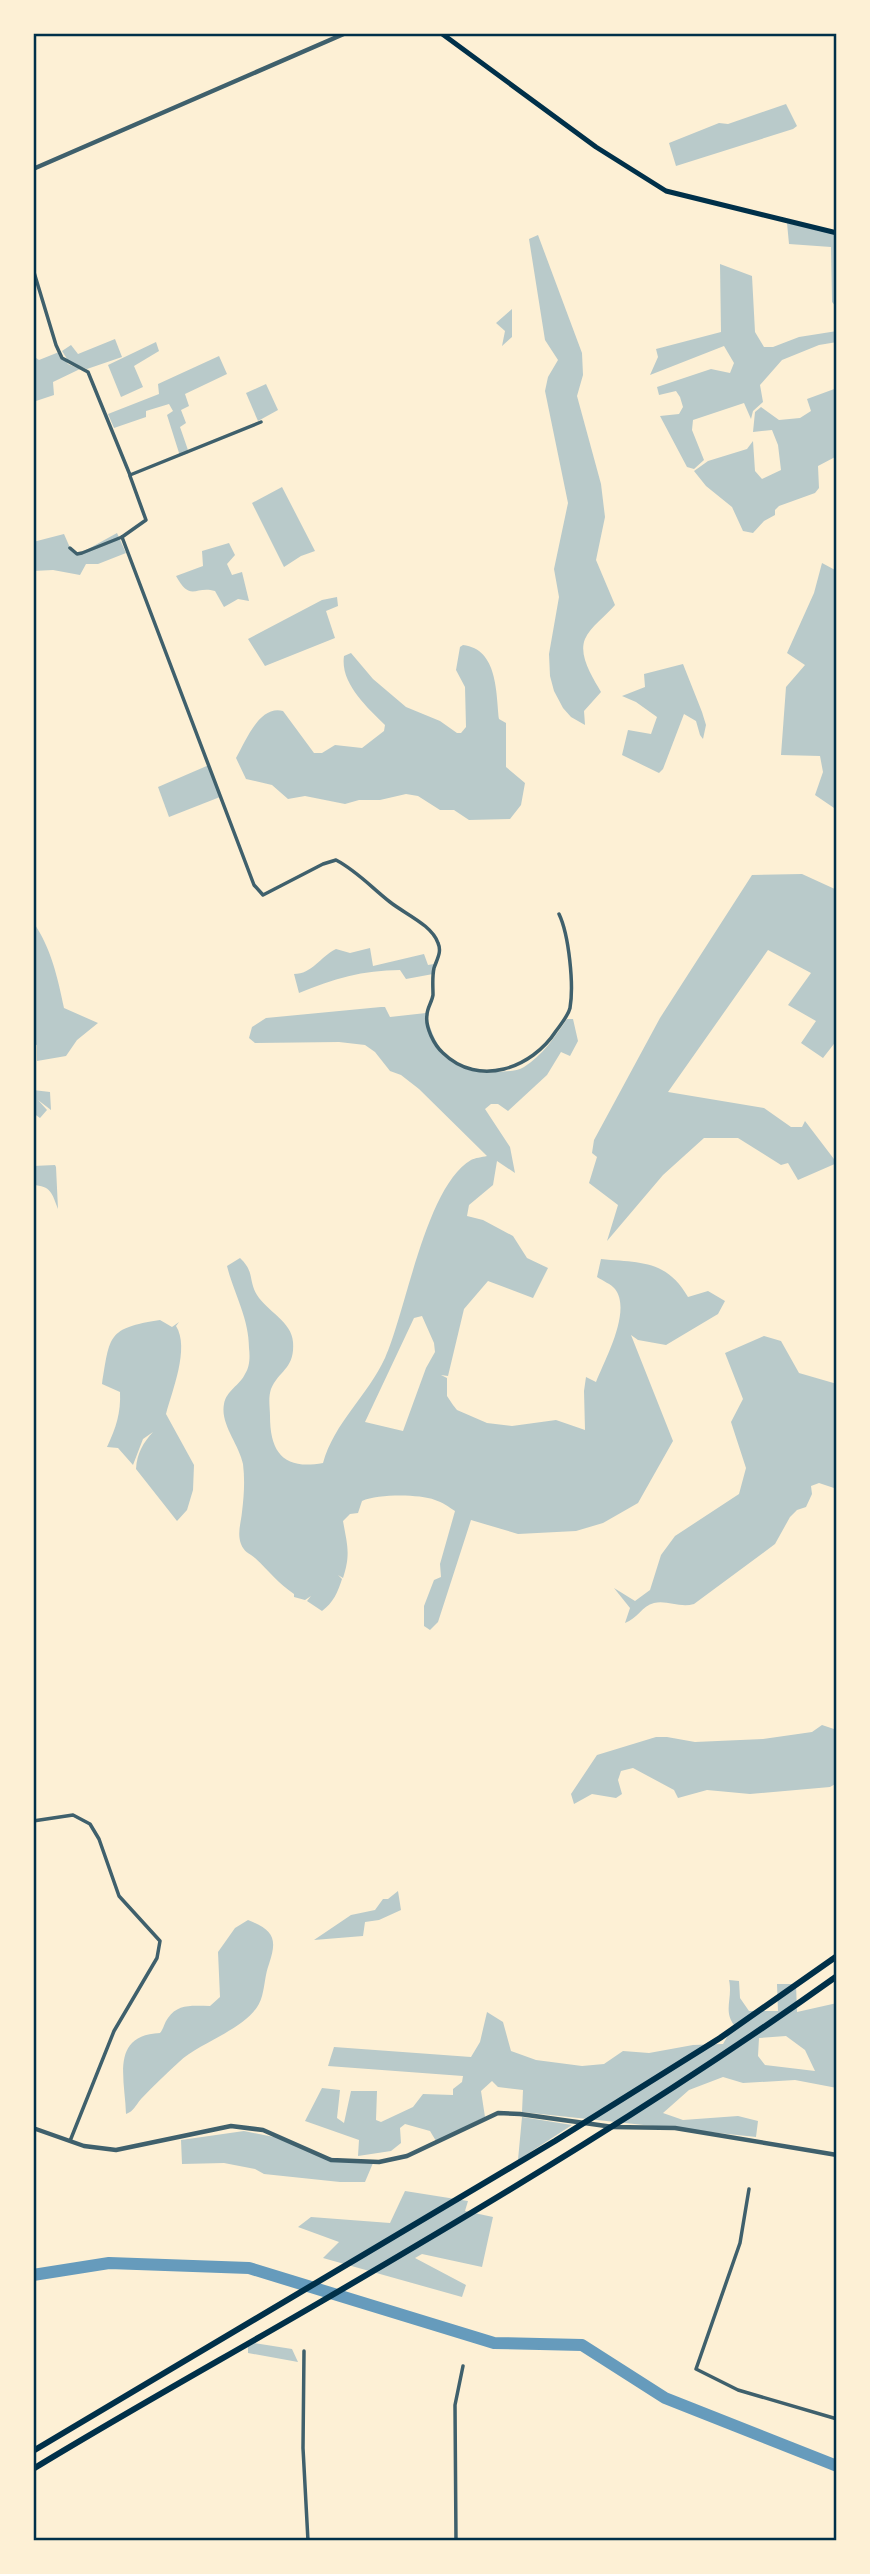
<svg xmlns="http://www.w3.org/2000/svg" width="870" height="2574" viewBox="0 0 870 2574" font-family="'Zilla Slab',serif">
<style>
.green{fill:#b9caca;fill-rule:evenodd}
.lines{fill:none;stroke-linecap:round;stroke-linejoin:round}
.river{stroke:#669bbc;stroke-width:12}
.minor{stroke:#3f606c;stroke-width:3.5}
.tertiary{stroke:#3f606c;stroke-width:4.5}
.primary{stroke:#003049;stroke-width:5}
.motorway{stroke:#003049;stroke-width:6}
.neatline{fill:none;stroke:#003049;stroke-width:2.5}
</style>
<rect width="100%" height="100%" fill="#fdf0d5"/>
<g class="green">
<polygon points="786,104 797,126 793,129 676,166 669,143 719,123 728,124"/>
<polygon points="787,223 837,234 837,308 832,302 831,247 789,244"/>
<path d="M538 235 582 353 583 375 577 396 601 484 605 517 596 560 615 605C607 615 590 627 585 639 578 656 593 678 601 692L584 711 585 725 571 717 563 708 554 691 550 676 549 654 559 597 554 569 568 503 545 391 548 377 558 360 545 340 529 239Z"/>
<polygon points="720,264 752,276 755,332 764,347 773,347 799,337 837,331 837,342 819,345 782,360 760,385 763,402 753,411 751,419 744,403 693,420 692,430 704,460 694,469 687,467 660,416 679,414 683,407 680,397 676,391 659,395 657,387 711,369 730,373 734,363 724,346 650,375 658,357 656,349 721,332"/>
<polygon points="512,309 512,337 502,346 505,331 496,323"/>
<polygon points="115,339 122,357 87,369 69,362 62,351 71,345 78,354"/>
<polygon points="156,342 159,351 134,366 143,387 121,397 108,365"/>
<polygon points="59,352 68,364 80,369 53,382 54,395 33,402 33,356 39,360"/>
<polygon points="219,356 227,374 185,394 189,406 181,410 186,423 180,427 189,453 180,456 167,415 173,411 169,404 146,411 146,417 114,428 108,414 159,394 158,384"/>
<polygon points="266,384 278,410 258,421 246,393"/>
<polygon points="837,388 837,456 818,466 819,488 815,493 779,506 775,510 775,515 764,521 753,533 743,531 732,507 706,486 694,471 708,461 747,449 753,441 755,471 762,479 781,470 778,445 772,430 753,432 755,412 761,407 779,420 800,418 811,411 807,399"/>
<polygon points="282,487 315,551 301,556 284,567 252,503"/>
<polygon points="117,533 126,553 98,564 86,564 80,575 53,570 33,571 33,542 64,534 71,550 79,554"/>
<path d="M229 543 235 555 227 564 232 575 242 572 249 601 238 599 224 607 215 591C195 585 191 603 176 576L203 566 202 551Z"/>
<polygon points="822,563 837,571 837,810 815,795 823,772 820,756 781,755 786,687 805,665 787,653 814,593"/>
<polygon points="337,597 338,606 326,611 335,638 265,666 248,639 322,600"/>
<path d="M463 645C498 649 496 693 499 719L506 723V767L525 783 521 805 510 819 469 820 454 810H440L418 796 406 794 380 800H359L345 804 305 796 288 799 272 785 246 779 236 758C246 741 259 705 283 711L314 753H322L335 745 362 748 384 731 385 725C367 707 340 683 344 656L351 653 373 679 406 707 440 721 457 733H461L466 727 465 687 456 670 460 647Z"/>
<polygon points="683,664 702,712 706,725 703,739 700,735 696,721 684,714 663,769 659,773 622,755 628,730 651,734 657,717 636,702 622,696 645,687 644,674"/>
<polygon points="209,765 220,797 169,817 158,787"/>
<polygon points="802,874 837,890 837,1040 823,1058 801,1043 816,1021 788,1005 811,973 768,950 668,1092 764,1108 791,1127 802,1127 805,1121 837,1163 798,1180 788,1163 781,1165 738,1138 704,1138 663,1175 607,1241 618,1205 589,1183 597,1157 592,1153 594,1140 660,1018 752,875"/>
<path d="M33 922C51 947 58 979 64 1008L98 1023 77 1040 66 1056 37 1061V1045L33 1044Z"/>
<path d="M370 948 373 966 424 954 428 965 434 964 433 974 406 979 400 970C363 970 333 979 299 993L294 974C312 974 320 957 336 949L350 953Z"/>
<path d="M381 1007H385L390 1017 426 1013C435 1051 454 1076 497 1072 505 1071 517 1072 524 1067 543 1055 554 1038 567 1019H573L578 1041 570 1056 561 1052 547 1075 508 1111 498 1104H491L485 1109 510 1147 515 1173 497 1161 493 1185 469 1205 467 1216 483 1220 513 1236 527 1258 548 1268 533 1298 488 1281 464 1309 448 1376 441 1375 447 1378V1396L453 1405 457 1410 487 1423 512 1426 556 1420 585 1430 584 1391 586 1377 596 1382C605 1359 632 1311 615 1289 611 1284 603 1281 597 1277L601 1259C639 1263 666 1259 688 1297L708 1291 725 1301 718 1314 666 1345 638 1340 631 1335 673 1441 638 1503 603 1523 576 1531 518 1534 471 1520 438 1622 430 1630 424 1626V1606L434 1580 441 1577 440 1564 455 1511C449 1507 442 1502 435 1500 418 1494 379 1494 362 1501L358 1513 350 1514 343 1521C347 1544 351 1554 343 1578L338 1575 342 1579C338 1592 333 1603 322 1611L307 1601 311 1596 305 1600 294 1597V1594C279 1584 269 1571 255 1558 249 1553 244 1552 241 1544 237 1533 241 1523 242 1512 244 1496 245 1480 243 1464 239 1444 220 1424 224 1404 226 1391 240 1385 245 1374 250 1367 250 1356 249 1348 249 1318 234 1294 227 1266L240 1258C255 1272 248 1280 257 1295 267 1311 292 1322 293 1342 295 1369 279 1370 271 1389 268 1398 270 1408 270 1416 270 1454 285 1470 323 1463 334 1423 368 1395 385 1358 406 1311 426 1186 471 1160 475 1158 482 1157 487 1156L419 1089 401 1075 390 1071 375 1052 365 1045 339 1042 255 1043 249 1038 252 1027 266 1018ZM422 1316 434 1343 435 1352 426 1368 403 1431 365 1422 414 1318Z"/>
<polygon points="33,1090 50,1092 51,1110 38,1100 47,1110 40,1118 33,1113"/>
<path d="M55 1165 56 1167 58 1209C52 1193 51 1186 33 1185V1166Z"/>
<path d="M160 1320 172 1327 179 1322 176 1326C190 1348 172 1391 166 1414L194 1465 193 1490 187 1510 177 1521 136 1469C137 1453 143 1443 153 1432L143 1439 133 1465 118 1448 107 1447C116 1428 121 1413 120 1392L102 1384C110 1336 107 1328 160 1320Z"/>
<path d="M764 1336 781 1341 799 1373 837 1384V1489L819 1483 811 1486 812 1494 806 1507 797 1510 790 1517 775 1544 694 1604C680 1608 667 1600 654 1603 642 1606 637 1619 625 1623L630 1608 614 1588 635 1601 650 1590 661 1555 675 1536 739 1494 746 1468 731 1422 743 1399 725 1353Z"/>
<polygon points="822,1725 837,1730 837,1783 830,1787 750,1794 707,1790 678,1798 674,1790 633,1768 621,1771 618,1780 622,1794 616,1798 592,1794 574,1804 571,1794 597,1755 656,1737 667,1737 695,1742 763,1739 812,1732"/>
<polygon points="398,1891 401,1910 379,1920 365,1922 363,1936 314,1940 351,1915 375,1910 383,1899 388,1899"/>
<path d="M248 1920C273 1930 278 1938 269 1964 265 1975 265 1985 262 1996 254 2028 200 2041 179 2062 166 2074 153 2086 141 2099 135 2106 134 2111 126 2114 125 2079 110 2035 160 2033 164 2028 164 2023 168 2018 178 2003 194 2006 210 2006L220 1997 218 1952 235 1928Z"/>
<path d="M729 1980 739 1981 740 1998 749 2011H778L777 1984H796L797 2012 837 2003V2088L795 2080 743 2083 723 2077 689 2090 663 2113 683 2120 738 2116 758 2121 756 2137 522 2112 523 2090 498 2087 492 2081 481 2091 485 2117 436 2141 430 2131 405 2124 400 2128 401 2143 391 2151 358 2156 359 2140 305 2121 322 2088 340 2090 337 2118 344 2123 351 2091H377L376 2120 381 2122 413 2107 423 2094 453 2095V2089L462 2082 463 2076 328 2066 334 2047 471 2057 480 2042 487 2012 503 2022 511 2051 536 2060 582 2066 604 2064 623 2051 649 2053 693 2045 723 2044 734 2025C723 2010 733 1999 729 1980ZM786 2036 805 2050 815 2071 765 2065 758 2056 759 2038Z"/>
<polygon points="522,2117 572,2125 518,2160"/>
<polygon points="244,2131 279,2138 327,2157 373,2163 365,2182 340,2182 264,2174 255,2169 224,2163 182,2164 181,2140"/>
<polygon points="405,2191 468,2201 465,2211 493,2217 482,2267 422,2254 415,2258 466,2285 462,2297 323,2258 339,2242 298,2227 311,2217 390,2223"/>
<polygon points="248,2342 292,2349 298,2362 248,2353"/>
</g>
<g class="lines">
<polyline class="river" points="33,2275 109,2263 249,2268 494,2343 582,2345 665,2398 837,2466"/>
<g class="minor">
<polyline points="33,269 56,345 62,358 88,372 130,475 261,422"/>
<path d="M122 537 254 885 263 895 323 864 336 860C357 871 372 888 390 902 405 914 432 925 438 943 442 952 437 959 434 968 432 977 433 986 433 995 432 1002 427 1008 427 1015 425 1027 434 1045 443 1053 479 1088 532 1068 556 1031 561 1024 568 1016 570 1008 574 985 569 935 559 914"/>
<polyline points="70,548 77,554 82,553 122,537 146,520 130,476"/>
<polyline points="33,1821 73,1815 90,1824 99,1839 119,1896 160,1941 157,1958 114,2031 70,2141"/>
<polyline points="749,2189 740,2243 696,2369 738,2390 837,2419"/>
<polyline points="304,2351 303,2448 308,2541"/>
<polyline points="456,2541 455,2405 463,2366"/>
</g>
<g class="tertiary">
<polyline points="33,169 346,33"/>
<polyline points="33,2128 84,2146 116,2150 231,2126 263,2130 331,2160 379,2162 407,2156 498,2113 520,2114 613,2127 675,2128 837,2155"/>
</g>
<polyline class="primary" points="441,33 596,147 666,191 837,233"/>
<g class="motorway">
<polyline points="33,2451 555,2141 720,2038 837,1956"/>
<path d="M33 2469C128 2411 226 2357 322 2301 497 2199 672 2094 837 1976"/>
</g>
</g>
<rect width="870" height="2574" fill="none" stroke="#fdf0d5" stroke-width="70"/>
<rect x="35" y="35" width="800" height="2504" class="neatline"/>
</svg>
